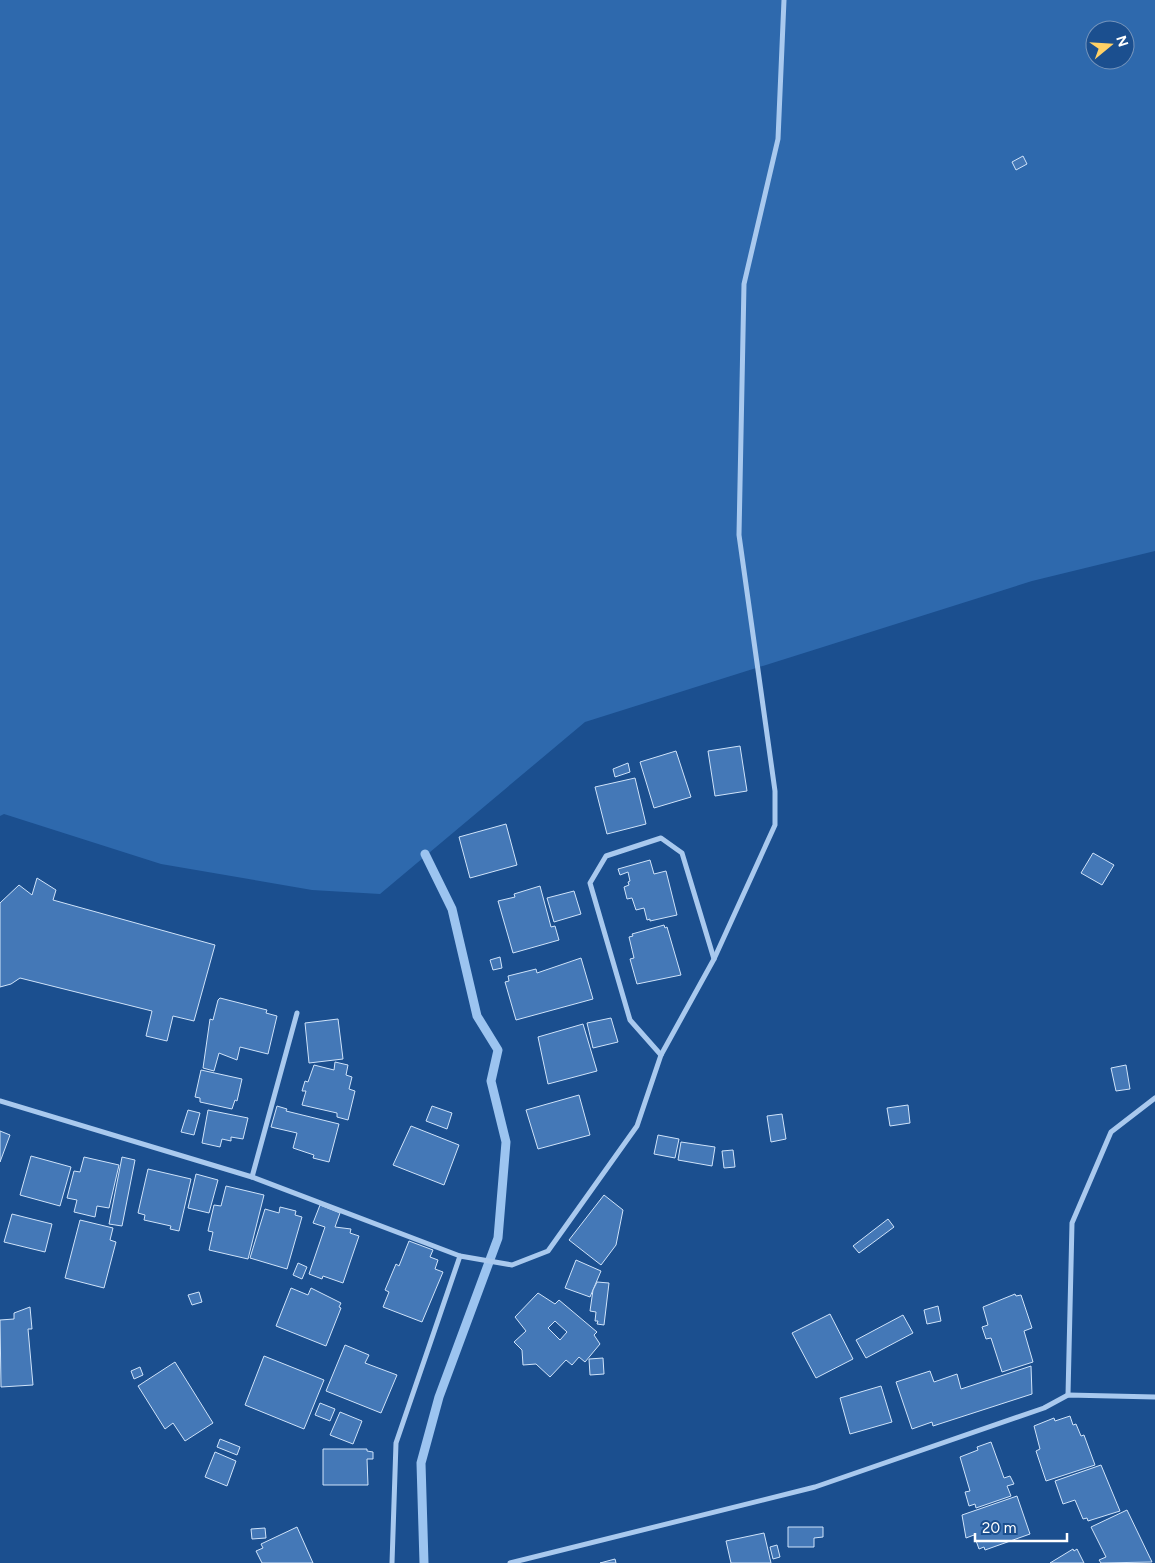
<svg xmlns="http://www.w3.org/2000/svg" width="1155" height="1563" viewBox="0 0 1155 1563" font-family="Figtree,sans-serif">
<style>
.green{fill:#2e69ad;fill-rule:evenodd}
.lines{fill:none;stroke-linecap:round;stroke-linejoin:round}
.stream{stroke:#9cc4f0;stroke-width:9}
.building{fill:#4478b7;stroke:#cfe3fa;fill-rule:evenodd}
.street{stroke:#a9c9ee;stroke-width:5}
</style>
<rect width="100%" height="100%" fill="#1b4f8f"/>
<path class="green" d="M0 0H1155V551L1032 581 585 722 380 894 312 890 161 864 4 814 0 816ZM1095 30H1125V60H1095Z"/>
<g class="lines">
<polyline class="stream" points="424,1563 421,1463 439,1397 498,1238 506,1142 491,1081 498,1050 477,1016 452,909 425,854"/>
</g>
<g class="building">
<polygon points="1023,156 1027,164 1016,170 1012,162"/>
<polygon points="740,746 747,791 715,796 708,751"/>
<polygon points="676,751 691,797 654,808 640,762"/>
<polygon points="628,763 630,772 615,777 613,769"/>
<polygon points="635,778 646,824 607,834 595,787"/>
<polygon points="506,824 517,865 470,878 459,837"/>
<polygon points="1093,853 1114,865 1102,885 1081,873"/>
<polygon points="650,860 654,874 666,871 677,915 650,921 650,919 647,920 644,908 636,910 632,898 627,899 624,887 629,885 628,882 630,881 628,872 620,875 618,869"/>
<polygon points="37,878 56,890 53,900 215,945 194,1021 173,1016 167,1041 146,1036 152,1011 20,978 11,984 0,987 0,903 19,885 32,895"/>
<polygon points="540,886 551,927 555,926 559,940 513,953 498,901 515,897 514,894"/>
<polygon points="574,891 581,914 554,922 547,898"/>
<polygon points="664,925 665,928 667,927 681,975 637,984 630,959 634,958 629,937 633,936 632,934"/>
<polygon points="500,957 502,968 493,970 490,960"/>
<polygon points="581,958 593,999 516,1020 505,982 509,981 508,976 536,969 537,973"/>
<polygon points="220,998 267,1010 266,1013 277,1016 268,1054 240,1047 237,1060 219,1053 214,1071 203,1068 210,1019 213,1020 218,1000"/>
<polygon points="611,1018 618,1042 593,1048 587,1023"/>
<polygon points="338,1019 343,1059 309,1063 305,1023"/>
<polygon points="583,1024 597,1071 548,1084 538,1037"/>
<polygon points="335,1062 348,1065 346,1075 352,1077 349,1089 355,1091 348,1120 337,1117 337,1113 302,1105 306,1091 302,1091 305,1081 308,1082 314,1065 334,1070"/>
<polygon points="1126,1065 1130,1089 1116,1091 1111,1068"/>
<polygon points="201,1070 242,1079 237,1101 235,1100 232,1109 200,1102 200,1098 195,1097"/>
<polygon points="579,1095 590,1135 538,1149 526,1110"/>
<polygon points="908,1105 910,1123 890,1126 887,1108"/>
<polygon points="277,1106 287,1109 286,1111 339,1124 329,1162 313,1158 314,1155 293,1148 297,1133 271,1127"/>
<polygon points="432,1106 452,1113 447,1129 426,1121"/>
<polygon points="188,1110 200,1113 194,1135 181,1132"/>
<polygon points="208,1110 248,1118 243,1139 231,1137 231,1141 222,1139 220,1147 202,1143"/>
<polygon points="782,1114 786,1139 771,1142 767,1116"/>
<polygon points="411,1126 459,1145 444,1185 393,1165"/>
<polygon points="0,1131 10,1135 0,1162"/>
<polygon points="658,1135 679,1139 675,1158 654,1154"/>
<polygon points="681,1142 715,1147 712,1166 678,1160"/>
<polygon points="733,1150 735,1167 724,1168 722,1151"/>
<polygon points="31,1156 71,1167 60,1206 20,1195"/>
<polygon points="84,1157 119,1165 109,1208 97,1206 95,1217 74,1212 77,1200 67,1198 74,1171 80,1172"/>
<polygon points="122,1157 135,1160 122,1226 109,1224"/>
<polygon points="148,1169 191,1179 179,1231 170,1229 171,1226 144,1220 145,1215 138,1213"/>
<polygon points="196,1174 218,1180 209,1213 188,1208"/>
<polygon points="226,1186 264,1195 248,1259 209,1250 213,1232 208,1231 214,1205 221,1206"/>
<polygon points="604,1195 623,1210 616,1245 601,1265 569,1240"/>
<polygon points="320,1205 340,1213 335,1227 351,1229 350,1233 359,1236 343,1283 323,1276 322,1279 309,1274 325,1227 313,1223"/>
<polygon points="280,1207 296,1211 295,1215 302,1217 287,1269 250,1258 265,1209 279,1213"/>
<polygon points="12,1214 52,1224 45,1252 4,1242"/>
<polygon points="888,1219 894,1227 859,1253 853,1246"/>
<polygon points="80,1220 113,1228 110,1240 116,1242 104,1288 65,1278"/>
<polygon points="409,1241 433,1250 430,1257 438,1260 435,1269 443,1272 422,1322 383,1307 389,1292 385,1290 396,1264 399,1266"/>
<polygon points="576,1260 601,1271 590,1297 565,1288"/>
<polygon points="298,1263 307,1267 302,1279 293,1275"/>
<polygon points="597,1282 609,1283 604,1325 597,1324 598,1321 595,1321 596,1312 590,1311 593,1290"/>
<polygon points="291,1288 308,1295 311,1288 341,1303 339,1307 341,1308 326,1346 276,1326"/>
<polygon points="199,1292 202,1302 192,1305 188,1295"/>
<path d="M538 1293 555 1304 559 1300 597 1332 594 1335 600 1344 585 1362 579 1357 572 1365 566 1360 550 1377 536 1364 523 1365 522 1350 514 1342 526 1331 515 1317ZM555 1321 567 1332 560 1340 548 1328Z"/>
<polygon points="1015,1294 1016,1296 1021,1295 1032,1328 1024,1331 1033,1362 1002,1372 991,1338 986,1339 982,1327 988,1325 983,1307"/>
<polygon points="938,1306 941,1321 927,1324 924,1310"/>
<polygon points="30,1307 32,1329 28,1329 33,1385 1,1387 0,1320 14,1319 14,1313"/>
<polygon points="830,1314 853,1359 816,1378 792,1333"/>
<polygon points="903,1315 913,1333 866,1358 856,1340"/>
<polygon points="345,1345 369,1355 365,1363 397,1375 381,1413 326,1391"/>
<polygon points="264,1356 324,1380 304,1429 245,1405"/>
<polygon points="603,1358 604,1374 590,1375 589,1359"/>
<polygon points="175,1362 213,1423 185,1441 173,1423 165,1429 138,1386"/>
<polygon points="1031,1366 1032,1394 933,1426 932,1422 912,1429 896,1382 930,1371 934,1382 957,1374 961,1389"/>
<polygon points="140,1367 143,1375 134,1379 131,1371"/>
<polygon points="881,1386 892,1422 850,1434 840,1398"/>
<polygon points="320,1403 335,1409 330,1421 315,1415"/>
<polygon points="340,1412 362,1421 353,1444 330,1435"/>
<polygon points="1070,1416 1073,1425 1076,1424 1081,1436 1084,1435 1095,1465 1046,1481 1036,1451 1040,1449 1034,1426 1054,1418 1055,1421"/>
<polygon points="220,1439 240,1447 237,1455 217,1447"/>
<polygon points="991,1442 1004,1478 1010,1476 1014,1484 1007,1486 1011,1496 976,1508 975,1504 969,1506 965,1492 970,1491 960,1457 978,1450 977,1447"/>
<polygon points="323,1449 367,1449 367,1451 373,1452 373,1459 367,1459 368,1485 323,1485"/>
<polygon points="215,1452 236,1461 227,1486 205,1477"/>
<polygon points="1101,1465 1120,1511 1088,1521 1087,1518 1083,1519 1075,1500 1063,1504 1055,1481"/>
<polygon points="1017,1496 1030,1534 985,1550 984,1547 979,1549 974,1535 966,1538 962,1515"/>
<polygon points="1127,1510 1152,1562 1101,1563 1099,1560 1106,1557 1091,1527"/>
<polygon points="297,1527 313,1563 262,1563 256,1551 263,1548 261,1544"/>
<polygon points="788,1527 823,1527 823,1537 814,1538 814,1547 788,1547"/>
<polygon points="265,1528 266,1538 252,1539 251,1529"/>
<polygon points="764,1533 771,1563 731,1563 726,1541"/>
<polygon points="777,1545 780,1557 773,1559 770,1547"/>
<polygon points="1073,1549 1074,1551 1077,1549 1084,1563 1050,1563"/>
<polygon points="615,1559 616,1563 600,1563"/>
</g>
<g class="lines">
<g class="street">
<polyline points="661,1055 630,1020 590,883 606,856 661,838 682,853 714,959"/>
<polyline points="0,1101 252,1177 460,1256 512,1265 548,1251 637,1126 661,1055 714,959 775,825 775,791 739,535 744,284 778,139 784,0"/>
<polyline points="252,1177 297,1013"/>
<polyline points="1068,1395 1072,1223 1111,1132 1155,1098"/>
<polyline points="392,1563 396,1443 460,1256"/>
<polyline points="510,1563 815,1487 1044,1408 1068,1395 1155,1397"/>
</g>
</g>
<g transform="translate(1110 45) rotate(72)"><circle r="24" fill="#1b4f8f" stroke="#7695bc"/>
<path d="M0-4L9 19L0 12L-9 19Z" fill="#ffd166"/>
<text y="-8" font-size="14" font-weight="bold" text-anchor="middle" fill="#ffffff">N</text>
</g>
<path d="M975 1533v8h92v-8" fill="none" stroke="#ffffff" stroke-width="2.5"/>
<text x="982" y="1533" font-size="15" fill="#ffffff" stroke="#1b4f8f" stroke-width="4" paint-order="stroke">20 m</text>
</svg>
